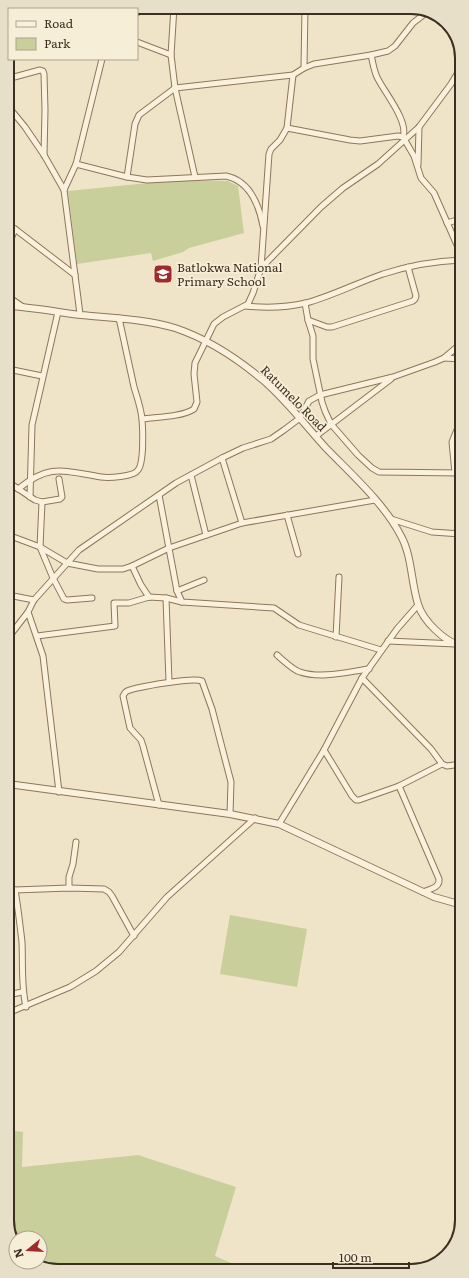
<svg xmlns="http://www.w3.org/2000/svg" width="469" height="1278" viewBox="0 0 469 1278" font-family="Literata,serif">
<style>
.green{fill:#c9cf9b}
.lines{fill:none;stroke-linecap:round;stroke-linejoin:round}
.minor-casing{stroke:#8d765c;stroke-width:7}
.tertiary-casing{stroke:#8d765c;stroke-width:8}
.minor{stroke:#faf1dc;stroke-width:5}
.tertiary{stroke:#faf1dc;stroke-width:6}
.labels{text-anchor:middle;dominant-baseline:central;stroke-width:3.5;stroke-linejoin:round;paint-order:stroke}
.poi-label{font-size:12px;fill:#3d2e20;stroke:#f7eed8;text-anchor:start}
.street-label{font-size:12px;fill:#3d2e20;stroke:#f7eed8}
.rim{fill:none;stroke:#3d2e20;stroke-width:2}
</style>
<rect width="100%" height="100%" fill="#f0e4c8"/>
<g class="green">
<polygon points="178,180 228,181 238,186 244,233 189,248 183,252 153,261 151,253 77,264 68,191"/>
<polygon points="230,915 307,929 297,987 220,974"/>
<polygon points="9,1130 23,1132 22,1167 138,1155 236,1187 215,1256 247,1270 55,1271 33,1262 40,1262 40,1238 16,1238 16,1245 9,1233"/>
</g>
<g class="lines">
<g class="minor-casing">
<g id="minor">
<polyline points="99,7 99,9"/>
<polyline points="174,7 171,55 175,88 195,177"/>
<polyline points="137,13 143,7"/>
<polyline points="137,42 171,55"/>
<path d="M371 55C373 63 374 72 378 79 385 93 409 122 403 137"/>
<polyline points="304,68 305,7"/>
<polyline points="7,79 40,70 43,71 44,74 45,110 44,155"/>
<polyline points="7,105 25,127 44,155 64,190 80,314"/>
<polyline points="287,128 350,140 360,141 398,136 403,137 414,156 421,178 434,193 461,254"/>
<polyline points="76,164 102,59"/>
<polyline points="418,165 419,127"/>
<polyline points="127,177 135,124 139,115 175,88 293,75 304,68 314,64 371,55 388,51 395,46 413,23 427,12"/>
<path d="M64 190 76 164 127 177 147 180 226 176C250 181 259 205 263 226"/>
<polyline points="447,223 460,219"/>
<polyline points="7,225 15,229 75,275"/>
<polyline points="7,249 15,229"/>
<polyline points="261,268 269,154 271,149 280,140 287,128 293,75"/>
<polyline points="7,296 23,307"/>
<polyline points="305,303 308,320 313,336 313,359 322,402 325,411 331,424 358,455 372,468 379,472 461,473"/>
<path d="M245 306C265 308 285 308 306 303 332 296 357 283 383 274 408 266 434 261 461 260"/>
<polyline points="308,320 327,327 332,327 413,301 415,299 416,296 408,267"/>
<polyline points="459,344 461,354"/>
<polyline points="444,358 461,359"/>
<polyline points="8,369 42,376"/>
<path d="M142 419C156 417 182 417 194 409L197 402 194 374 195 363 214 324 223 317 248 304 253 293 261 268 321 207 343 188 378 164 419 127 451 84 460 69"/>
<polyline points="316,436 391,379"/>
<polyline points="222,458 242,523"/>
<polyline points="455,473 452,442 461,420"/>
<polyline points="191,475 206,535"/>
<polyline points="8,482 35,500 42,502 40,547 53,578 64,599 67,600 92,598"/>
<path d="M18 489C50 463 63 471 101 477 108 478 134 477 138 470 144 463 143 430 142 419 141 408 137 397 134 387 129 364 124 341 119 318"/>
<polyline points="159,495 177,591 182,602"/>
<polyline points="30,497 32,425 58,312"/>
<polyline points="42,502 60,499 62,497 59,479"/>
<polyline points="287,515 298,554"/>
<polyline points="391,519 432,532 461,534"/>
<polyline points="8,535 40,547 67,563 98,569 123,569 132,566 169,548 242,523 375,500"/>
<polyline points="132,566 141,585 149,597"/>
<polyline points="177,591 204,580"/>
<polyline points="8,595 34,600"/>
<polyline points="166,598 169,682"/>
<polyline points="28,612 43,656 59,792"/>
<polyline points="37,636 115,626 114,603 129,603 149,597 166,598 182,602 274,608 299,625 381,650"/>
<polyline points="336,637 339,577"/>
<polyline points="8,638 28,612 34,600 79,550 176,483 222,458 243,448 271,439 284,430 300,418 309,401 320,395 393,377 435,362 444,358 457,347 461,341"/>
<polyline points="388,641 456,644"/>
<path d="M277 655C283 660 293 670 300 672 321 679 347 672 369 669"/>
<polyline points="362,678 431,749 442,764 447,766 461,764"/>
<polyline points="324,750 352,796 356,800 359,800 399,786 442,764"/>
<path d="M399 786 439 879C440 888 430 889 423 892"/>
<path d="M159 805 143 746 141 740 130 728 123 696C125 693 124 693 127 691 137 687 193 677 202 681L212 709 231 782 230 814"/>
<polyline points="279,824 324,750 362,678 397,629 418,605"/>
<polyline points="69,888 69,877 73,864 76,842"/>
<path d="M15 890C18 907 20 925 22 942 23 964 21 985 26 1007"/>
<polyline points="8,892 15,890 69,888 104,889 109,892 112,896 134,936"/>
<polyline points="8,995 22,992"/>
<polyline points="8,1013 70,987 96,971 119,952 167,897 255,818"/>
</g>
</g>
<g class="tertiary-casing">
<g id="tertiary">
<path d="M7 306C32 307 56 312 81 315 112 318 145 319 175 328 208 339 238 359 264 381 287 401 305 425 325 447 351 474 384 503 401 536 412 556 411 582 418 604 423 621 444 641 461 646"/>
<polyline points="8,784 230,814 279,824 434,897 462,905"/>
</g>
</g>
<use href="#minor" class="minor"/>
<use href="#tertiary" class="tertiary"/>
</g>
<defs>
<g id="school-square" transform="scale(1)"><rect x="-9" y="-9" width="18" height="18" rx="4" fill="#9e2a2b" stroke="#f7eed8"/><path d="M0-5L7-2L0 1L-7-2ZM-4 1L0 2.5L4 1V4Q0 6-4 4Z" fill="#fff"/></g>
</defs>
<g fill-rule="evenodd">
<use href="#school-square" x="163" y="274"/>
</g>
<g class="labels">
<g class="poi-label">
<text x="177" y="267">Batlokwa National<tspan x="177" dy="14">Primary School</tspan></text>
</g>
<g class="street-label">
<text transform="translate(294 398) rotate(45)">Ratumelo Road</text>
</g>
</g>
<path d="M0 0H469V1278H0ZM58 14H411A44 44 0 0 1 455 58V1220A44 44 0 0 1 411 1264H58A44 44 0 0 1 14 1220V58A44 44 0 0 1 58 14Z" fill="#e8dfc9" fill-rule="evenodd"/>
<path class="rim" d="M58 14H411A44 44 0 0 1 455 58V1220A44 44 0 0 1 411 1264H58A44 44 0 0 1 14 1220V58A44 44 0 0 1 58 14Z"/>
<rect x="8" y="8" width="130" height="52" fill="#f7eed8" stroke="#ada18e"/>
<rect x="16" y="21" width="20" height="6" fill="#faf1dc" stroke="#ada18e"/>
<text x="44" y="28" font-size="12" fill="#3d2e20">Road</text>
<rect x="16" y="38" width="20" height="12" fill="#c9cf9b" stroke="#ada18e"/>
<text x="44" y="48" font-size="12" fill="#3d2e20">Park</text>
<g transform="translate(28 1250) rotate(252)"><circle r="19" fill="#f7eed8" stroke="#ada18e"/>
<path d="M0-3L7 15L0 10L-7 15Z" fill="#9e2a2b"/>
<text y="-6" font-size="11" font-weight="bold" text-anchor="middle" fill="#3d2e20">N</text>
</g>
<path d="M333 1262v6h76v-6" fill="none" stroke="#3d2e20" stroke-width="2"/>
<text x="339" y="1262" font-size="12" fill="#3d2e20" stroke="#f7eed8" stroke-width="3" paint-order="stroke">100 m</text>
</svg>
